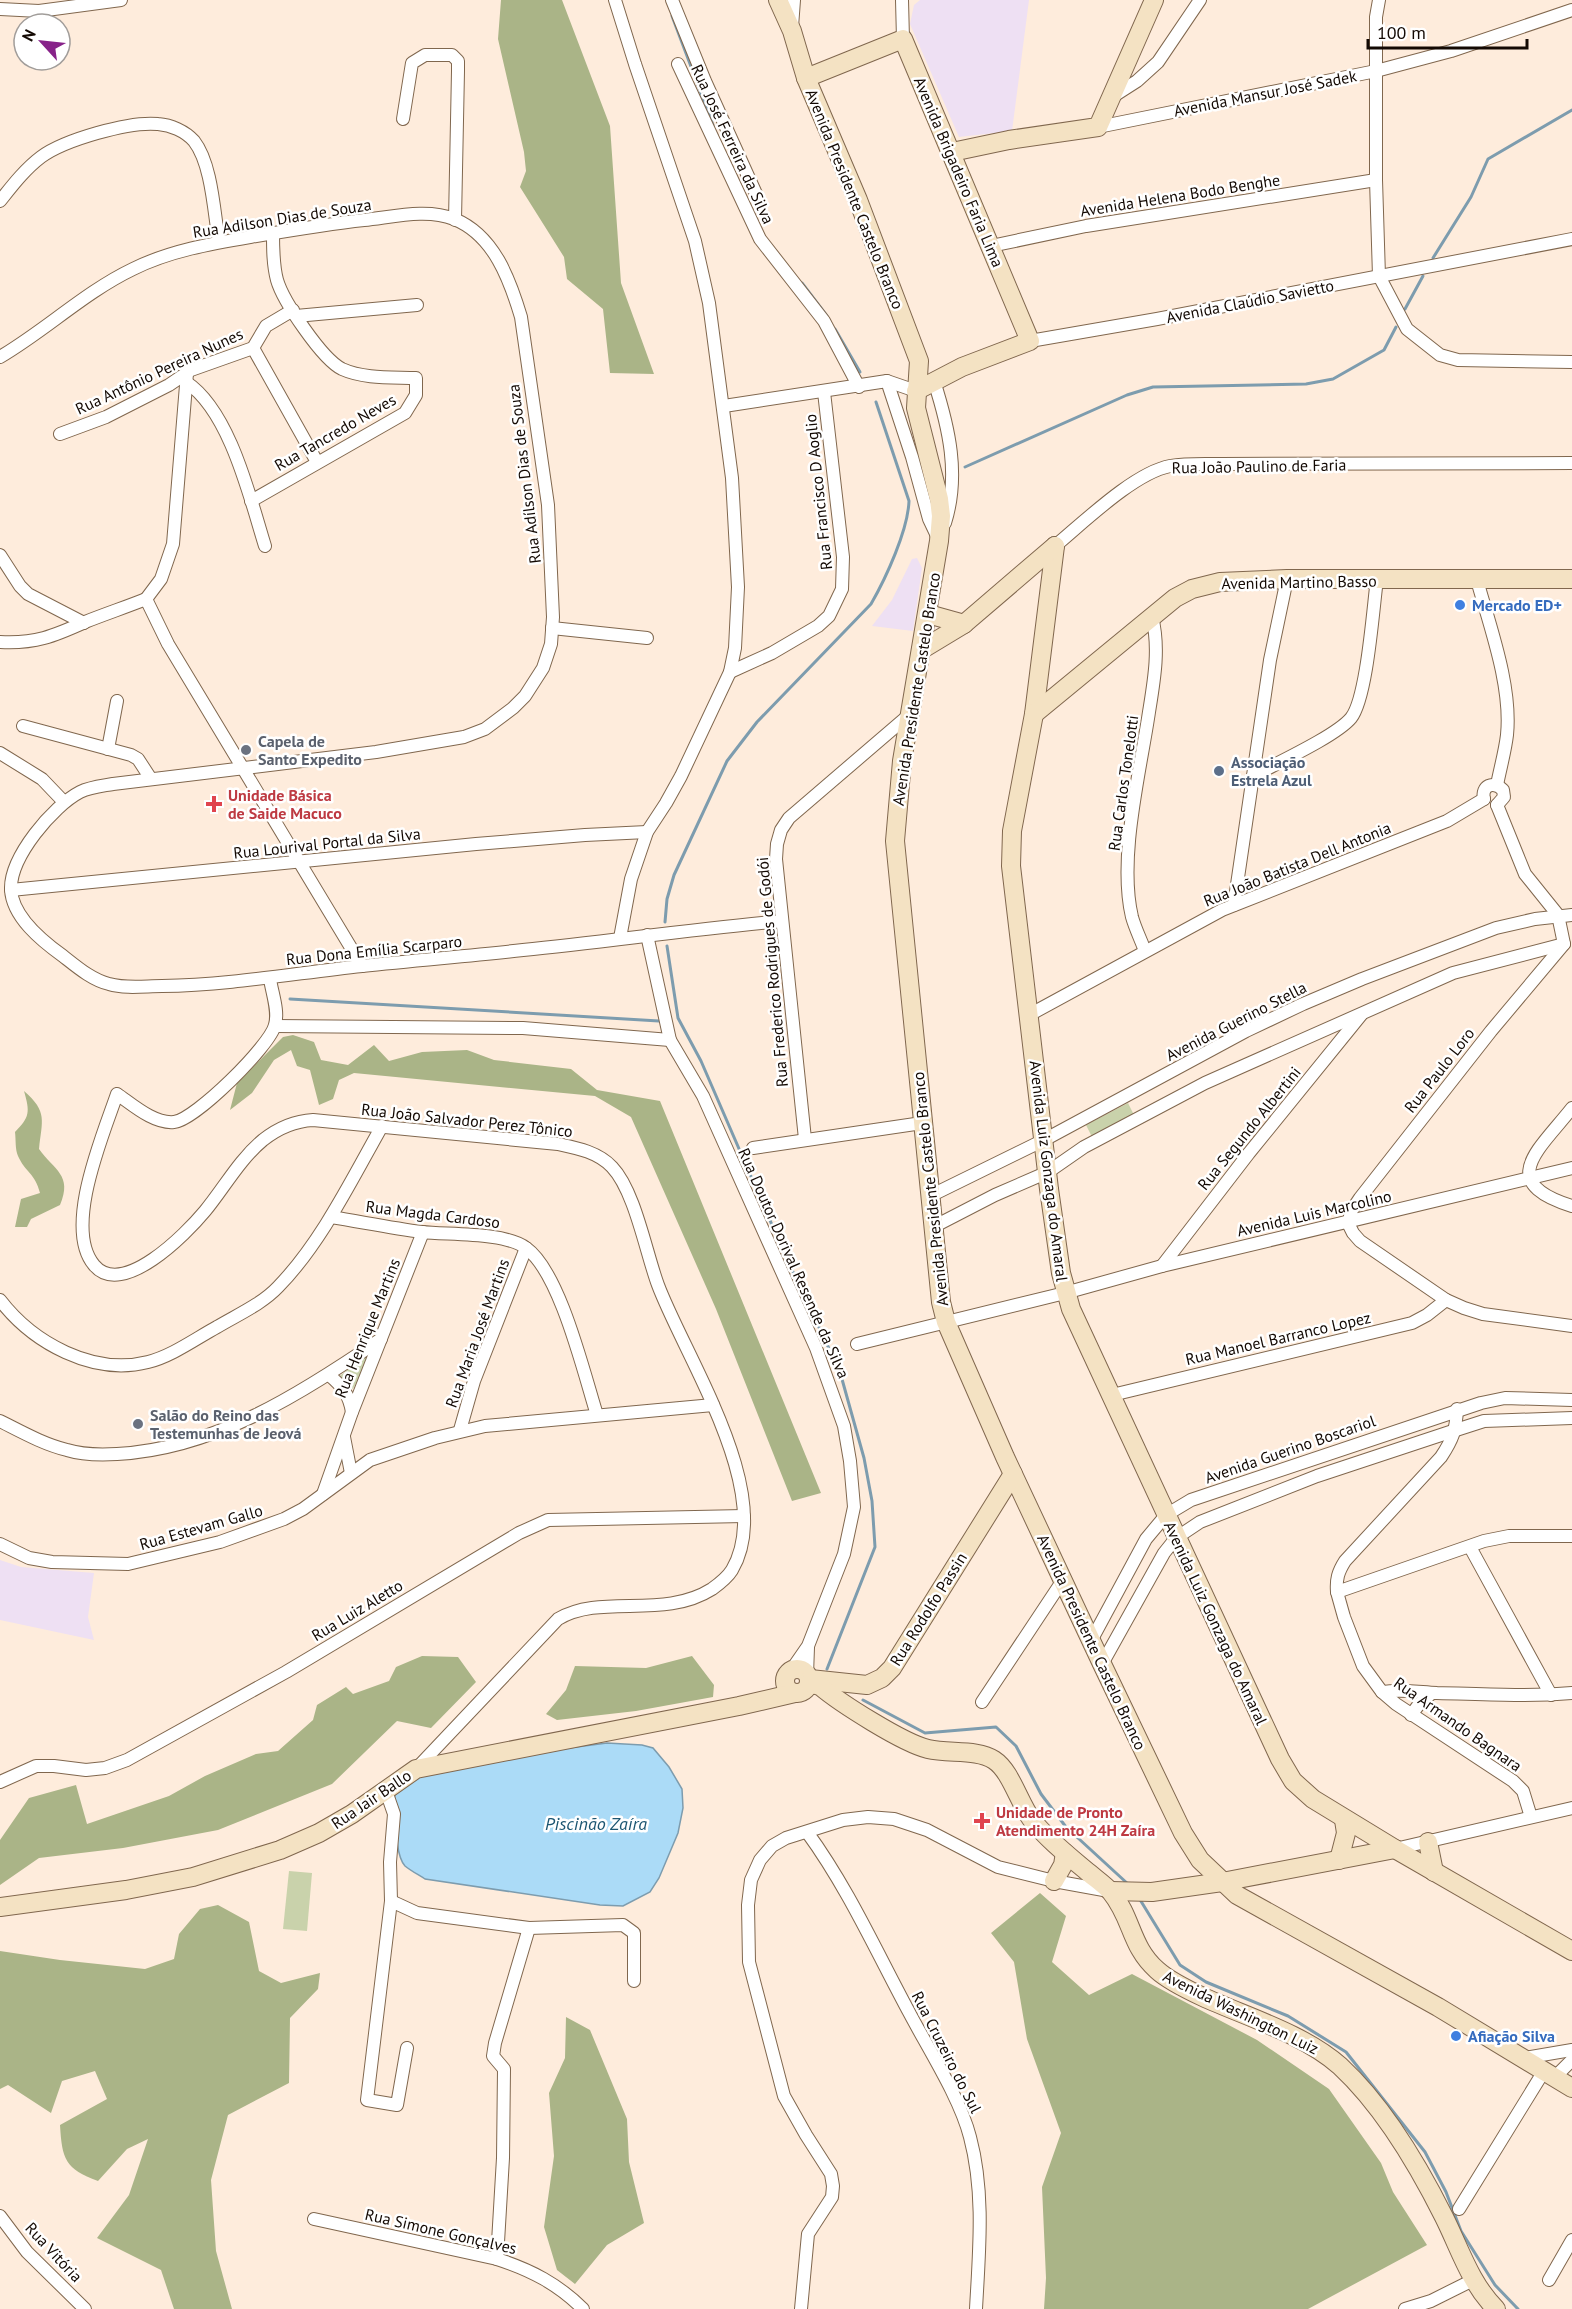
<svg xmlns="http://www.w3.org/2000/svg" width="1572" height="2309" viewBox="0 0 1572 2309" font-family="'PT Sans',sans-serif">
<style>
.education{fill:#eee0f3}
.green{fill:#c9d2ab}
.forest{fill:#aab487}
.water{fill:#abdbf7;stroke:#7d9cae;stroke-width:1.5}
.lines{fill:none;stroke-linecap:round;stroke-linejoin:round}
.stream{stroke:#7d9cae;stroke-width:3}
.street-casing{stroke:#80674e;stroke-width:14}
.secondary-casing{stroke:#80674e;stroke-width:20}
.street{stroke:#fff;stroke-width:12}
.secondary{stroke:#f4e2c3;stroke-width:18}
.shop-dot{fill:#3f7fe0;stroke:#fff;stroke-width:2}
.worship-dot{fill:#6b7280;stroke:#fff;stroke-width:2}
.service-dot{fill:#5c6f8a;stroke:#fff;stroke-width:2}
.health-dot{fill:#e0444e;stroke:#fff;stroke-width:2}
.labels{text-anchor:middle;dominant-baseline:central;stroke-width:5;stroke-linejoin:round;paint-order:stroke}
.street-label{font-size:16px;fill:#130903;stroke:#fff}
.shop-label{font-size:16px;font-weight:bold;fill:#366cbe;stroke:#fff;text-anchor:start}
.worship-label{font-size:16px;font-weight:bold;fill:#5b616d;stroke:#fff;text-anchor:start}
.service-label{font-size:16px;font-weight:bold;fill:#4e5e75;stroke:#fff;text-anchor:start}
.health-label{font-size:16px;font-weight:bold;fill:#be3a42;stroke:#fff;text-anchor:start}
.water-label{font-size:18px;font-style:italic;fill:#1c5672;stroke:#fff}
</style>
<rect width="100%" height="100%" fill="#feecdc"/>
<g class="education">
<polygon points="920,0 1029,0 1012,131 959,137 910,24 914,5"/>
<polygon points="917,558 922,568 913,631 872,626 892,600 912,559"/>
<polygon points="0,1560 21,1567 94,1573 88,1617 94,1640 0,1620"/>
</g>
<g class="green">
<polygon points="1128,1103 1135,1117 1093,1139 1086,1125"/>
<polygon points="373,1350 353,1389 337,1378"/>
<polygon points="289,1871 312,1873 307,1931 283,1929"/>
</g>
<g class="forest">
<polygon points="501,0 562,0 610,126 621,283 654,374 610,373 603,309 567,279 564,257 520,187 526,171 524,152 498,39"/>
<polygon points="293,1035 314,1042 321,1060 348,1065 374,1045 389,1061 422,1052 467,1050 494,1060 571,1069 597,1090 660,1101 821,1493 792,1501 716,1309 631,1117 595,1096 354,1073 339,1080 333,1099 319,1105 310,1070 297,1066 291,1050 274,1060 252,1093 230,1110 237,1083 283,1037"/>
<path d="M24 1091C48 1112 42 1120 39 1149 54 1170 73 1175 60 1205L31 1219 27 1227H15L21 1199 40 1193C35 1173 25 1172 18 1156 15 1149 16 1140 15 1132 30 1117 30 1112 24 1091Z"/>
<polygon points="422,1656 458,1657 476,1682 431,1728 397,1721 332,1784 218,1830 123,1848 39,1858 0,1885 0,1840 29,1798 76,1785 87,1824 169,1796 205,1776 256,1754 278,1751 313,1720 317,1705 346,1687 353,1694 389,1681 396,1667"/>
<polygon points="692,1656 714,1685 713,1697 636,1711 557,1720 546,1714 566,1690 575,1666 646,1668"/>
<polygon points="1040,1893 1066,1916 1052,1962 1089,1995 1132,1974 1257,2040 1329,2089 1381,2163 1393,2192 1427,2245 1308,2309 1044,2309 1046,2278 1042,2187 1061,2133 1027,2039 1014,1962 991,1933"/>
<path d="M218 1905 249 1922 259 1971 281 1983 320 1973 318 1989 290 2018 289 2083 228 2115 211 2180 216 2251 232 2309H174L161 2270 97 2238 129 2195 148 2139 127 2149 98 2181C65 2169 62 2159 60 2125L107 2099 95 2071 62 2081 51 2113 8 2085 0 2089V1951L60 1960 145 1969 174 1959 179 1934 200 1909Z"/>
<polygon points="566,2017 590,2030 627,2119 629,2162 644,2223 607,2245 575,2284 557,2270 544,2227 554,2156 549,2093 565,2058"/>
</g>
<path class="water" d="M607 1743 642 1745 653 1748 669 1767 682 1789 683 1808 678 1833 659 1878 650 1892 623 1906 600 1905 425 1879C419 1875 411 1871 405 1866 393 1853 397 1809 394 1790L416 1776 523 1754Z"/>
<g class="lines">
<g class="stream">
<polyline points="672,16 713,125"/>
<polyline points="1433,258 1471,197 1488,159 1572,110"/>
<polyline points="802,283 827,316"/>
<polyline points="1405,309 1423,276"/>
<polyline points="835,329 860,372"/>
<polyline points="965,467 1127,395 1153,387 1306,384 1333,379 1384,350 1396,327"/>
<path d="M665 922 667 899 674 875 727 761 757 722 871 604C886 578 908 530 909 501L876 402"/>
<polyline points="667,946 678,1018 701,1061 785,1255 840,1372 864,1458 872,1501 875,1547 827,1669"/>
<polyline points="290,999 659,1021"/>
<polyline points="863,1700 925,1733 996,1727 1016,1746 1041,1794 1066,1827 1128,1884"/>
<polyline points="1139,1898 1180,1965 1206,1982 1288,2016 1346,2052 1425,2152 1446,2192 1461,2231 1495,2285 1518,2309"/>
</g>
<g class="street-casing">
<g id="street">
<polyline points="615,0 635,64 695,241 709,303 732,478 738,587 735,648 730,672 681,776 666,803 647,832 631,879 620,938"/>
<polyline points="672,0 705,81 757,196"/>
<polyline points="902,0 903,39"/>
<polyline points="1379,0 1376,17 1376,180 1379,276 1407,329 1440,355 1458,360 1572,362"/>
<polyline points="0,9 39,11 121,0"/>
<polyline points="792,27 794,0"/>
<polyline points="678,64 760,239 824,321 859,387"/>
<polyline points="1112,97 1137,81 1158,62 1200,0"/>
<polyline points="403,119 412,63 425,55 452,55 458,61 458,71 455,220"/>
<polyline points="1098,127 1376,71 1451,51 1572,10"/>
<path d="M0 201C12 186 25 169 41 157 64 140 129 121 158 124 171 125 185 131 194 141 212 164 214 213 219 242"/>
<polyline points="991,246 1086,226 1376,180"/>
<polyline points="296,316 417,305"/>
<polyline points="1030,341 1157,319 1572,239"/>
<polyline points="253,348 317,462"/>
<path d="M0 357C46 330 85 292 133 269 171 250 215 243 256 236 292 230 328 224 364 220 393 217 427 208 454 219 494 235 510 280 521 317L548 505 553 617 551 644 543 668 525 696 513 708 485 729 464 737 376 752 113 784C102 786 90 787 80 792 53 806 10 857 11 889 12 917 42 941 63 956 77 967 92 980 109 984 126 989 145 986 162 986 230 985 296 973 362 966 416 960 470 956 523 950 610 941 695 929 782 921"/>
<polyline points="887,381 912,457 929,519 938,538"/>
<path d="M934 381C949 428 960 475 945 523"/>
<path d="M186 382C230 411 250 498 265 546"/>
<polyline points="724,406 887,381 916,391"/>
<polyline points="60,434 106,417 169,385 191,370 253,348 266,326 293,310"/>
<path d="M251 501 405 413 416 395V378C392 377 364 379 342 369 322 359 283 301 277 280 273 265 273 249 273 233"/>
<path d="M1055 546C1084 522 1134 473 1170 466 1187 463 1205 464 1222 464L1572 463"/>
<polyline points="0,555 20,586 28,594 84,623"/>
<path d="M1477 580C1490 627 1512 686 1507 735 1505 752 1500 769 1497 785"/>
<polyline points="146,599 168,644 362,966"/>
<polyline points="146,599 161,579 173,544 187,373"/>
<polyline points="552,628 647,638"/>
<path d="M0 642C35 644 54 636 85 622 105 614 126 607 146 599"/>
<polyline points="730,672 772,653 818,626 829,616 842,589 843,557 824,392"/>
<polyline points="23,726 131,755 138,759 151,779"/>
<polyline points="108,749 117,701"/>
<polyline points="0,753 42,779 64,802"/>
<path d="M1253 776C1277 763 1336 736 1351 718 1367 698 1373 609 1377 579"/>
<path d="M1484 799C1481 786 1493 780 1503 790L1504 797 1497 805"/>
<polyline points="1497,805 1525,874 1558,915 1564,944 1491,1031 1360,1198 1352,1210 1348,1223 1353,1233 1360,1241 1446,1300 1464,1308 1483,1314 1572,1326"/>
<polyline points="11,890 476,844 585,835 647,832"/>
<polyline points="1234,905 1270,660 1287,579"/>
<polyline points="647,935 670,1040 703,1096 816,1348 844,1426 850,1461 854,1507 844,1554 808,1646 790,1672"/>
<path d="M1145 951C1141 940 1135 928 1132 917 1118 858 1140 773 1149 712 1154 681 1160 648 1152 617"/>
<path d="M270 979C272 993 279 1011 275 1025 270 1046 195 1120 174 1122 154 1124 133 1105 117 1094 103 1135 63 1228 94 1265 122 1299 186 1234 205 1211 224 1188 239 1160 263 1140 277 1129 294 1121 313 1120L558 1144C577 1148 598 1152 612 1167 635 1191 646 1253 658 1285 685 1357 777 1494 732 1570 727 1578 719 1584 712 1589 663 1620 602 1593 558 1619L416 1769"/>
<polyline points="1029,1015 1222,910 1447,821 1484,799"/>
<polyline points="275,1026 523,1028 670,1040"/>
<path d="M1572 1108C1539 1150 1495 1182 1572 1206"/>
<polyline points="805,1139 776,859 777,844 781,830 789,818 909,715"/>
<polyline points="753,1148 922,1123"/>
<polyline points="930,1196 1044,1140 1246,1031 1303,1004 1362,979 1496,928 1535,919 1572,915"/>
<path d="M331 1217C362 1222 392 1228 422 1232 448 1235 505 1232 526 1248 560 1272 584 1374 597 1415"/>
<polyline points="933,1227 995,1195 1048,1172 1084,1147 1205,1083 1453,973 1564,944"/>
<polyline points="1162,1266 1249,1153 1361,1015"/>
<path d="M0 1300C33 1343 93 1376 148 1362 172 1356 195 1339 217 1327 237 1315 262 1304 278 1287 321 1243 352 1179 382 1126"/>
<polyline points="857,1344 1065,1293 1162,1266 1572,1168"/>
<path d="M329 1375C342 1386 349 1394 352 1412"/>
<polyline points="1112,1395 1412,1323 1427,1315 1446,1300"/>
<path d="M1457 1409C1456 1430 1453 1439 1441 1457L1345 1561C1338 1572 1336 1579 1337 1592L1344 1617 1363 1666 1382 1692 1396 1704 1513 1781 1523 1791 1531 1817"/>
<path d="M0 1421C22 1432 43 1444 67 1450 83 1455 100 1455 117 1454 215 1449 302 1393 381 1339"/>
<polyline points="460,1430 474,1381 526,1248"/>
<polyline points="344,1437 351,1473"/>
<polyline points="323,1494 352,1412 423,1232"/>
<polyline points="0,1544 29,1558 52,1562 128,1564 220,1542 284,1519 303,1509 370,1460 435,1438 485,1426 713,1405"/>
<polyline points="1470,1547 1551,1695"/>
<polyline points="1337,1592 1484,1541 1509,1536 1572,1536"/>
<polyline points="1091,1641 1146,1539 1166,1515 1191,1500 1481,1403 1505,1398 1572,1400"/>
<polyline points="1102,1664 1164,1553 1176,1538 1200,1522 1317,1476 1456,1430 1484,1421 1572,1418"/>
<polyline points="807,1675 808,1647"/>
<path d="M1382 1692C1401 1689 1418 1692 1437 1693 1482 1694 1527 1697 1572 1693"/>
<polyline points="982,1702 1063,1580"/>
<polyline points="1411,1715 1420,1703 1432,1693"/>
<polyline points="0,1782 36,1766 54,1766 86,1770 105,1768 127,1760 286,1672 519,1533 548,1520 744,1516"/>
<polyline points="386,1791 394,1814 390,1862 391,1901 367,2100 397,2105 407,2048"/>
<path d="M807 1832C848 1888 877 1953 910 2014 929 2050 960 2098 970 2137 985 2193 979 2252 976 2309"/>
<polyline points="1395,1849 1572,1808"/>
<polyline points="391,1901 417,1913 529,1928 623,1925 634,1933 634,1981"/>
<polyline points="1524,2058 1572,2050"/>
<polyline points="1558,2080 1560,2072 1572,2060"/>
<polyline points="1459,2209 1544,2071"/>
<polyline points="0,2216 27,2252 85,2309"/>
<path d="M314 2219 497 2259C531 2270 558 2284 583 2309"/>
<polyline points="497,2259 503,2158 504,2069 493,2056 495,2043 529,1928"/>
<polyline points="1549,2280 1572,2240"/>
<polyline points="801,2309 808,2234 832,2197 833,2186 831,2174 806,2135 784,2096 749,1962 748,1905 751,1880 760,1860 772,1846 786,1838 843,1820 868,1817 894,1819 927,1830 998,1867 1054,1881 1109,1891"/>
<polyline points="1405,2309 1431,2301 1473,2280"/>
</g>
</g>
<g class="secondary-casing">
<g id="secondary">
<polyline points="778,0 792,31 806,78 858,200 919,361 916,408 939,499 941,516 939,541 902,761 895,841 941,1302 946,1322 1005,1457 1102,1664 1183,1833 1200,1860 1237,1895 1438,2007 1572,2088"/>
<polyline points="806,78 903,39 1030,341 962,367 916,391"/>
<polyline points="952,152 1009,140 1098,127 1154,0"/>
<polyline points="1055,546 1034,714 1012,831 1011,866 1049,1189 1061,1273 1071,1309 1280,1759 1293,1781 1313,1799 1395,1849 1572,1951"/>
<polyline points="928,614 964,624"/>
<polyline points="921,650 964,624 1055,546"/>
<polyline points="1034,714 1175,598 1192,589 1220,582 1287,579 1572,579"/>
<circle cx="797" cy="1681" r="12"/>
<polyline points="810,1679 867,1685 882,1678 892,1668 1013,1474"/>
<path d="M809 1683 820 1686C840 1703 903 1743 928 1749 949 1754 977 1749 994 1760 1011 1771 1019 1803 1032 1820 1048 1840 1070 1857 1089 1873 1096 1879 1105 1885 1111 1892 1133 1919 1130 1946 1157 1970 1169 1981 1188 1990 1203 1997 1247 2017 1304 2034 1340 2066 1382 2105 1419 2167 1444 2217 1460 2249 1470 2283 1496 2309"/>
<polyline points="1428,1842 1434,1872"/>
<polyline points="1339,1860 1346,1833 1344,1820"/>
<polyline points="1054,1881 1063,1865 1065,1853"/>
<polyline points="1111,1891 1152,1892 1222,1882 1395,1849"/>
<polyline points="0,1907 126,1890 193,1877 280,1850 319,1833 352,1814 416,1769 739,1706 795,1693"/>
</g>
</g>
<use href="#street" class="street"/>
<use href="#secondary" class="secondary"/>
</g>
<g class="shop-dot">
<circle cx="1460" cy="605" r="6"/>
<circle cx="1456" cy="2036" r="6"/>
</g>
<g class="worship-dot">
<circle cx="246" cy="750" r="6"/>
<circle cx="138" cy="1424" r="6"/>
</g>
<circle class="service-dot" cx="1219" cy="771" r="6"/>
<g class="health-dot">
<path d="M211 795h6v6h6v6h-6v6h-6v-6h-6v-6h6z"/>
<path d="M979 1812h6v6h6v6h-6v6h-6v-6h-6v-6h6z"/>
</g>
<g class="labels">
<g class="street-label">
<text transform="translate(1265 93) rotate(-11)">Avenida Mansur José Sadek</text>
<text transform="translate(733 144) rotate(65)">Rua José Ferreira da Silva</text>
<text transform="translate(959 172) rotate(67)">Avenida Brigadeiro Faria Lima</text>
<text transform="translate(1180 195) rotate(-9)">Avenida Helena Bodo Benghe</text>
<text transform="translate(855 199) rotate(68)">Avenida Presidente Castelo Branco</text>
<text transform="translate(282 218) rotate(-9)">Rua Adilson Dias de Souza</text>
<text transform="translate(1250 301) rotate(-11)">Avenida Claúdio Savietto</text>
<text transform="translate(159 371) rotate(-25)">Rua Antônio Pereira Nunes</text>
<text transform="translate(335 432) rotate(-30)">Rua Tancredo Neves</text>
<text transform="translate(1259 466) rotate(-1)">Rua João Paulino de Faria</text>
<text transform="translate(524 474) rotate(-97)">Rua Adílson Dias de Souza</text>
<text transform="translate(818 492) rotate(-96)">Rua Francisco D Aoglio</text>
<text transform="translate(1299 582) rotate(-1)">Avenida Martino Basso</text>
<text transform="translate(916 689) rotate(-81)">Avenida Presidente Castelo Branco</text>
<text transform="translate(1123 783) rotate(-82)">Rua Carlos Tonelotti</text>
<text transform="translate(327 843) rotate(-6)">Rua Lourival Portal da Silva</text>
<text transform="translate(1297 864) rotate(-22)">Rua João Batista Dell Antonia</text>
<text transform="translate(374 950) rotate(-6)">Rua Dona Emília Scarparo</text>
<text transform="translate(772 972) rotate(-95)">Rua Frederico Rodrigues de Godói</text>
<text transform="translate(1236 1021) rotate(-27)">Avenida Guerino Stella</text>
<text transform="translate(1439 1070) rotate(-52)">Rua Paulo Loro</text>
<text transform="translate(467 1120) rotate(6)">Rua João Salvador Perez Tônico</text>
<text transform="translate(1249 1128) rotate(-51)">Rua Segundo Albertini</text>
<text transform="translate(1049 1171) rotate(83)">Avenida Luiz Gonzaga do Amaral</text>
<text transform="translate(930 1189) rotate(-96)">Avenida Presidente Castelo Branco</text>
<text transform="translate(1314 1213) rotate(-13)">Avenida Luis Marcolino</text>
<text transform="translate(433 1214) rotate(7)">Rua Magda Cardoso</text>
<text transform="translate(794 1263) rotate(66)">Rua Doutor Dorival Resende da Silva</text>
<text transform="translate(367 1328) rotate(-68)">Rua Henrique Martins</text>
<text transform="translate(477 1333) rotate(-70)">Rua Maria José Martins</text>
<text transform="translate(1278 1338) rotate(-13)">Rua Manoel Barranco Lopez</text>
<text transform="translate(1290 1449) rotate(-19)">Avenida Guerino Boscariol</text>
<text transform="translate(201 1527) rotate(-16)">Rua Estevam Gallo</text>
<text transform="translate(928 1609) rotate(-58)">Rua Rodolfo Passin</text>
<text transform="translate(357 1610) rotate(-31)">Rua Luiz Aletto</text>
<text transform="translate(1216 1623) rotate(65)">Avenida Luiz Gonzaga do Amaral</text>
<text transform="translate(1092 1642) rotate(65)">Avenida Presidente Castelo Branco</text>
<text transform="translate(1458 1724) rotate(35)">Rua Armando Bagnara</text>
<text transform="translate(371 1799) rotate(-34)">Rua Jair Ballo</text>
<text transform="translate(1241 2012) rotate(26)">Avenida Washington Luiz</text>
<text transform="translate(947 2052) rotate(63)">Rua Cruzeiro do Sul</text>
<text transform="translate(441 2231) rotate(13)">Rua Simone Gonçalves</text>
<text transform="translate(54 2252) rotate(47)">Rua Vitória</text>
</g>
<g class="shop-label">
<text x="1472" y="605">Mercado ED+</text>
<text x="1468" y="2036">Afiação Silva</text>
</g>
<g class="worship-label">
<text x="258" y="741">Capela de<tspan x="258" dy="18">Santo Expedito</tspan></text>
<text x="150" y="1415">Salão do Reino das<tspan x="150" dy="18">Testemunhas de Jeová</tspan></text>
</g>
<g class="service-label">
<text x="1231" y="762">Associação<tspan x="1231" dy="18">Estrela Azul</tspan></text>
</g>
<g class="health-label">
<text x="228" y="795">Unidade Básica<tspan x="228" dy="18">de Saide Macuco</tspan></text>
<text x="996" y="1812">Unidade de Pronto<tspan x="996" dy="18">Atendimento 24H Zaíra</tspan></text>
</g>
<g class="water-label">
<text x="596" y="1823">Piscinão Zaíra</text>
</g>
</g>
<g transform="translate(42 42) rotate(297)"><circle r="28" fill="#ffffff" stroke="#a19d9a" stroke-width="1.5"/>
<path d="M0-4.5L10 22L0 15L-10 22Z" fill="#872289"/>
<text y="-9" font-size="16" font-weight="bold" text-anchor="middle" fill="#130903">N</text>
</g>
<path d="M1368 39v9h159v-9" fill="none" stroke="#130903" stroke-width="3"/>
<text x="1377" y="39" font-size="18" fill="#130903" stroke="#ffffff" stroke-width="4.5" paint-order="stroke">100 m</text>
</svg>
